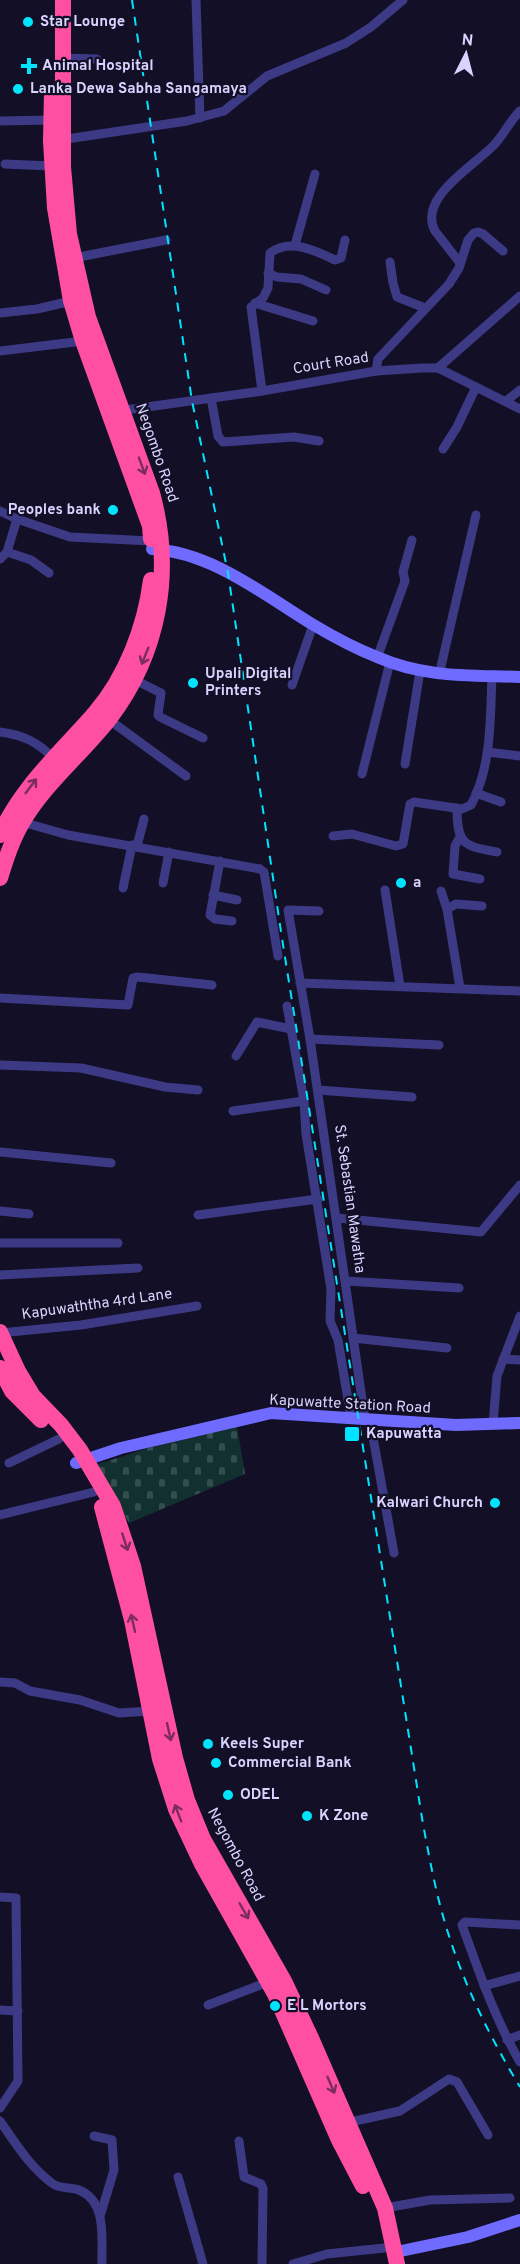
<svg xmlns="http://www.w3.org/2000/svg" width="520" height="2264" viewBox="0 0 520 2264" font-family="Overpass,sans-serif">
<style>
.cemetery{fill:url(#cemetery-stones)}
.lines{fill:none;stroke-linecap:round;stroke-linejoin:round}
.street{stroke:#3d3a85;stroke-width:9}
.secondary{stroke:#6f6bff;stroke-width:12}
.highway{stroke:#ff4fa3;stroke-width:16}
.rail{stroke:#00e5ff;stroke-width:2;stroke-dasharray:9 8;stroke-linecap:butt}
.oneway{stroke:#7d2c5e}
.poi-dot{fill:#00e5ff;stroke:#130f26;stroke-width:2}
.labels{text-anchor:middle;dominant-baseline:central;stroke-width:4.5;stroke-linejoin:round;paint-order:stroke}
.poi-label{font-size:15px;font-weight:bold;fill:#d9d4ff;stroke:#130f26;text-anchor:start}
.street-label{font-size:15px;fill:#d9d4ff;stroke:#130f26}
</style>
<defs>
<pattern id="cemetery-stones" width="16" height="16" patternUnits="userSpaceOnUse" patternTransform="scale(1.5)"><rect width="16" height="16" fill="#12302f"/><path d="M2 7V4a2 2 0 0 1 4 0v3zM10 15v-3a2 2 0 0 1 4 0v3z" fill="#344d4e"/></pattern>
</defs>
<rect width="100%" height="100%" fill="#130f26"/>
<polygon class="cemetery" points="237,1426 245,1474 129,1523 95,1465 183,1437"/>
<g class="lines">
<g class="street">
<polyline points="196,0 200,118"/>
<polyline points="62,58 97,59"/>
<polyline points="0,121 50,120"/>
<polyline points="60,140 187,121 224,111 267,76 346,43 371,27 403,0"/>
<polyline points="5,164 51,166"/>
<polyline points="295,245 315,174"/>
<polyline points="74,258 166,240"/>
<polyline points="390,262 393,283 397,297 425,308"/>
<path d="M460 263 435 231C417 198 475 165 494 145 504 134 510 121 520 111"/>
<polyline points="268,273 277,277 301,279 326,290"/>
<polyline points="255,303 313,321"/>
<polyline points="0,313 37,309 71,301"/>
<polyline points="0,351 83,341"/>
<polyline points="438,368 520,296"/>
<polyline points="376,371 378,359 449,284 459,268 468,240 474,233 478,232 483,234 503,251"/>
<path d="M262 391 251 307 263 298 268 288 270 253C290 238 314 250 335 260L341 258 345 240"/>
<polyline points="211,398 218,436 223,442 294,437 319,441"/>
<polyline points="506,401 520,390"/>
<polyline points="118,411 262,391 376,371 422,368 438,368 520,409"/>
<polyline points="443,449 457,427 476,387"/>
<polyline points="0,511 17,519 70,537 151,541"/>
<polyline points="7,552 31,560 49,573"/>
<polyline points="0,559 7,552 17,519"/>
<polyline points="377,658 405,581 403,572 412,540"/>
<polyline points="439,675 476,515"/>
<polyline points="135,680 161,693 158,715 160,717 203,738"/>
<polyline points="292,685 313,625"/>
<polyline points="108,719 186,776"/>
<path d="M0 732C22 735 37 741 53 758"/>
<polyline points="487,752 520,756"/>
<polyline points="405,764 420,671"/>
<polyline points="362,774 390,662"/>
<polyline points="476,793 501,802"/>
<path d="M457 808C457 845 464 846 497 852"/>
<polyline points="22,822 68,835 260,869 264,872 278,956"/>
<path d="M333 836 352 834 396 846 403 844 410 804 414 802 462 809 471 805C492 766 490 719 492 676"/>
<polyline points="460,837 455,846 453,874 480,879"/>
<polyline points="137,846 144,819"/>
<polyline points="220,861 210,915 215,919 232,921"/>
<polyline points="163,883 169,852"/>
<polyline points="123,888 132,845"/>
<polyline points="385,890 400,986"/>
<polyline points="441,891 447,909 460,988"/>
<polyline points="213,895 237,900"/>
<polyline points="447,909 456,904 482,906"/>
<polyline points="319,911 288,910 310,1039 365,1420"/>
<polyline points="300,983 520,991"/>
<polyline points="0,998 128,1005 133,978 138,977 212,985"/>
<polyline points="287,1006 304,1101 306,1134 331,1289 330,1321 338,1340 351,1418"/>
<polyline points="310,1039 439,1045"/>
<polyline points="236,1056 257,1022 291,1029"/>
<polyline points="0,1065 81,1068 165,1087 198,1090"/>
<polyline points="318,1090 412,1097"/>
<polyline points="233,1111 304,1101"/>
<polyline points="0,1152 111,1163"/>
<polyline points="0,1211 29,1214"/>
<polyline points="198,1215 318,1199"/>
<polyline points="337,1218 481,1232 520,1185"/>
<polyline points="0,1243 118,1243"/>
<polyline points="0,1275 138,1268"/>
<polyline points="346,1281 459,1288"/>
<polyline points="0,1333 81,1325 197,1306"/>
<polyline points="353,1338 447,1348"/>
<polyline points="503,1359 520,1360"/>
<polyline points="370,1421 394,1553"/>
<polyline points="493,1424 497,1376 520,1316"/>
<polyline points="9,1463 59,1439"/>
<polyline points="0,1515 94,1492"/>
<polyline points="0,1682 15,1683 30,1691 80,1700 119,1713 151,1711"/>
<polyline points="0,1897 16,1898 18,2081 0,2108"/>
<path d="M520 1925 465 1922 462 1925C479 1972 495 2019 520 2062"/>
<polyline points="484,1986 520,1976"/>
<polyline points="208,2005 268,1982"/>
<polyline points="0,2010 18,2011"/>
<polyline points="507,2040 520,2035"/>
<path d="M0 2121C16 2144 30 2167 53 2184 60 2189 71 2187 79 2190 108 2202 101 2239 102 2264"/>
<polyline points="346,2123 400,2111 449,2079 457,2082 488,2135"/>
<polyline points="94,2136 112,2140 114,2170 101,2213"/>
<polyline points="239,2141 244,2177 261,2184 263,2189 262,2264"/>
<polyline points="178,2177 203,2264"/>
<polyline points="385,2208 430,2200 510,2198"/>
<polyline points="293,2264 327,2254 384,2248"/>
</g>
<g class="secondary">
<path d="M152 549C211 552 263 594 312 624 332 636 354 648 377 657 425 678 469 675 520 677"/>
<polyline points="76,1463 121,1448 271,1413 456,1425 520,1423"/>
<polyline points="396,2252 468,2237 520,2220"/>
</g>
<g class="highway">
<polyline points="52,91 51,141 55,208 71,301 83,341 150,526 151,539"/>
<path d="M0 835C21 787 61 752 95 713 126 677 145 627 151 580"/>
<path d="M0 878C6 859 12 840 22 823 45 783 82 754 110 718 159 653 174 572 152 493L88 317 69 234 63 167V0"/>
<polyline points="0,1332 18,1371 33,1396 61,1425 80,1450 113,1506 133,1566 175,1758 187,1800 203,1839 284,1981 311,2038 385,2208 397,2264"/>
<polyline points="0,1368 12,1391 41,1420"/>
<polyline points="102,1507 132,1620 160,1759 176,1809 202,1864 275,1994 339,2140 363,2186"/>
</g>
<path class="rail" d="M132 0 192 401 228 573 281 932 422 1818C428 1851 434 1884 443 1916 460 1977 488 2034 520 2087"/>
</g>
<defs><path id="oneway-shaft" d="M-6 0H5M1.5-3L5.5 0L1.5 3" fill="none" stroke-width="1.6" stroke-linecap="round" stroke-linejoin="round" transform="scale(1.5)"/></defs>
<g class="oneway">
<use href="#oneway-shaft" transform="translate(142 466) rotate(70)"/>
<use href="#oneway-shaft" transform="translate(145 656) rotate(112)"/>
<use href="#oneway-shaft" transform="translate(31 786) rotate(-53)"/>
<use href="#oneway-shaft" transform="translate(125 1542) rotate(72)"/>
<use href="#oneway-shaft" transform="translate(133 1623) rotate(-103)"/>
<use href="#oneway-shaft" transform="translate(169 1732) rotate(77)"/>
<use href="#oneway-shaft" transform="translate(178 1813) rotate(-111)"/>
<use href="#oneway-shaft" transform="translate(244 1911) rotate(60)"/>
<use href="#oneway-shaft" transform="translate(331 2085) rotate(67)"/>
</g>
<g class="poi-dot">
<circle cx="28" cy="22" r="6"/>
<path d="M26 57h6v6h6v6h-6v6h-6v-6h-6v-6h6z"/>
<circle cx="18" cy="89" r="6"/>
<circle cx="113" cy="510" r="6"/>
<circle cx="193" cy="683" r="6"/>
<circle cx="401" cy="883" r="6"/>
<rect x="344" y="1426" width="16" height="16" rx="3"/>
<circle cx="495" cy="1503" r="6"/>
<circle cx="208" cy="1744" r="6"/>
<circle cx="216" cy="1763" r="6"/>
<circle cx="228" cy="1795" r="6"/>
<circle cx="307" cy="1816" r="6"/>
<circle cx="275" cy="2006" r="6"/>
</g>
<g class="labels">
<g class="poi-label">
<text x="40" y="22">Star Lounge</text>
<text x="42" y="66">Animal Hospital</text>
<text x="30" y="89">Lanka Dewa Sabha Sangamaya</text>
<text x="101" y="510" text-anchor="end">Peoples bank</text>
<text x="205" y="674">Upali Digital<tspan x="205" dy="17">Printers</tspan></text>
<text x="413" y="883">a</text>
<text x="366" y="1434">Kapuwatta</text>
<text x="483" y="1503" text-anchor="end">Kalwari Church</text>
<text x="220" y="1744">Keels Super</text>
<text x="228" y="1763">Commercial Bank</text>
<text x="240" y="1795">ODEL</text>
<text x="319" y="1816">K Zone</text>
<text x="287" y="2006">E L Mortors</text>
</g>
<g class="street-label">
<text transform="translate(331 364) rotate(-9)">Court Road</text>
<text transform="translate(156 453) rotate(71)">Negombo Road</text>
<text transform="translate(349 1199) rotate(82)">St. Sebastian Mawatha</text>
<text transform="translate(97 1305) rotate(-8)">Kapuwaththa 4rd Lane</text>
<text transform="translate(350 1405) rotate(3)">Kapuwatte Station Road</text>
<text transform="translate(235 1855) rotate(62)">Negombo Road</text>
</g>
</g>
<g transform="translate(466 54) rotate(6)" stroke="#130f26" stroke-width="4.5" paint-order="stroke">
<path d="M0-4.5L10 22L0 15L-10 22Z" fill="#d9d4ff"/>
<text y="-9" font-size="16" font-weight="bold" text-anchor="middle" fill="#d9d4ff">N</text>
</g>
</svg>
